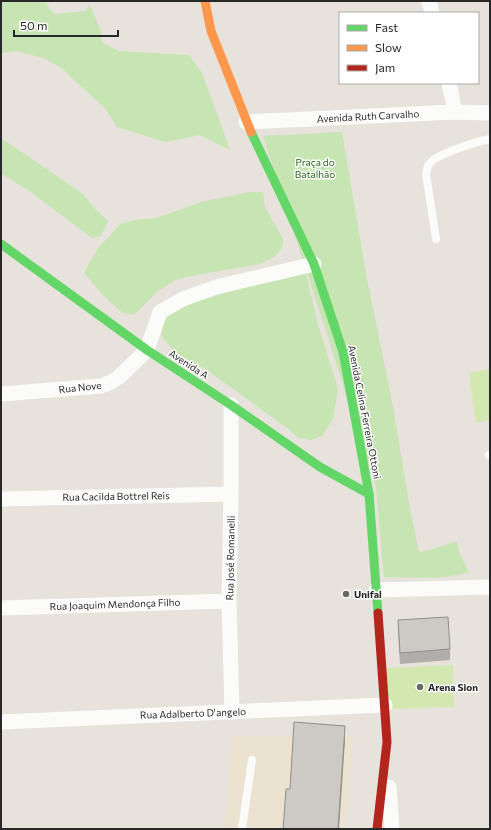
<svg xmlns="http://www.w3.org/2000/svg" width="491" height="830" viewBox="0 0 491 830" font-family="Commissioner,sans-serif">
<style>
.education{fill:#ebe2d0}
.green{fill:#c7e4b3}
.pitch{fill:#d3e8b1}
.lines{fill:none;stroke-linecap:round;stroke-linejoin:round}
.lane{stroke:#fbfbfa;stroke-width:8}
.street{stroke:#fbfbfa;stroke-width:15}
.fast{stroke:#63d668;stroke-width:9}
.slow{stroke:#ff974d;stroke-width:9}
.jam{stroke:#b3261e;stroke-width:9}
.wall{fill:#b0aeaa}
.shaded-wall{fill:#908d8b}
.building{fill:#cdcac6;stroke:#908d8b}
.poi-dot{fill:#6b6967;stroke:#fff;stroke-width:1.5}
.labels{text-anchor:middle;dominant-baseline:central;stroke-width:3;stroke-linejoin:round;paint-order:stroke}
.street-label{font-size:10px;fill:#282828;stroke:#fff}
.park-label{font-size:10px;fill:#266616;stroke:#fff}
.poi-label{font-size:10px;font-weight:bold;fill:#282828;stroke:#fff;text-anchor:start}
</style>
<rect width="100%" height="100%" fill="#e7e2dc"/>
<polygon class="education" points="354,735 344,829 224,829 232,736"/>
<g class="green">
<polygon points="1,1 43,1 48,6 54,14 85,11 90,5 101,31 102,42 118,51 189,55 202,73 230,150 200,135 165,142 117,127 105,108 74,80 62,68 43,58 17,51 1,53"/>
<polygon points="342,132 366,274 393,407 409,503 419,552 430,550 457,541 459,552 469,573 438,578 384,577 376,487 263,136"/>
<polygon points="1,138 83,194 94,208 108,221 101,236 92,238 32,193 1,173"/>
<polygon points="250,192 263,192 265,207 283,239 282,248 274,257 260,264 190,276 175,280 157,292 134,315 123,313 107,299 84,273 98,248 121,224 134,220 157,218 201,202"/>
<polygon points="306,274 318,324 338,389 333,419 323,435 312,440 299,438 287,428 207,370 175,353 162,336 162,323 170,312 194,302 253,285"/>
</g>
<g class="pitch">
<polygon points="490,369 490,420 476,423 469,373"/>
<polygon points="453,665 454,707 388,709 385,668"/>
</g>
<g class="lines">
<g class="lane">
<path d="M436 239 426 174C427 170 427 166 430 163 437 154 478 141 490 139"/>
<polyline points="489,455 490,455"/>
<polyline points="242,829 252,760"/>
</g>
<g class="street">
<polyline points="429,1 432,13"/>
<polyline points="449,83 455,112"/>
<polyline points="246,122 455,112 490,113"/>
<polyline points="1,394 101,386 111,382 119,377 147,350 160,312 183,299 216,287 314,264"/>
<polyline points="231,405 231,494 229,601 232,711"/>
<polyline points="1,499 231,494"/>
<polyline points="376,590 490,587"/>
<polyline points="1,608 229,601"/>
<polyline points="1,722 385,705"/>
<polyline points="389,787 392,829"/>
</g>
<g class="fast">
<polyline points="251,132 314,264 343,352 369,494 378,613"/>
<polyline points="1,244 147,350 231,405 320,467 369,494"/>
</g>
<polyline class="slow" points="205,1 211,31 251,132"/>
<polyline class="jam" points="377,829 387,742 378,613"/>
</g>
<polygon class="wall" points="398,620 450,649 450,660 400,664 398,631"/>
<polygon class="shaded-wall" points="345,726 345,740 339,829 338,829"/>
<g class="building">
<polygon points="448,617 450,649 400,653 398,620"/>
<polygon points="294,722 345,726 338,829 283,829 286,789 290,789"/>
</g>
<g class="poi-dot">
<circle cx="346" cy="594" r="4"/>
<circle cx="420" cy="687" r="4"/>
</g>
<g class="labels">
<g class="street-label">
<text transform="translate(368 116) rotate(-3)">Avenida Ruth Carvalho</text>
<text transform="translate(189 364) rotate(33)">Avenida A</text>
<text transform="translate(80 387) rotate(-6)">Rua Nove</text>
<text transform="translate(365 412) rotate(79)">Avenida Celina Ferreira Ottoni</text>
<text transform="translate(116 496) rotate(-1)">Rua Cacilda Bottrel Reis</text>
<text transform="translate(230 558) rotate(-89)">Rua José Romanelli</text>
<text transform="translate(115 604) rotate(-2)">Rua Joaquim Mendonça Filho</text>
<text transform="translate(193 713) rotate(-2)">Rua Adalberto D'angelo</text>
</g>
<g class="park-label">
<text x="315" y="162">Praça do<tspan x="315" dy="12">Batalhão</tspan></text>
</g>
<g class="poi-label">
<text x="354" y="594">Unifal</text>
<text x="428" y="687">Arena Sion</text>
</g>
</g>
<rect width="491" height="830" fill="none" stroke="#282828" stroke-width="4"/>
<rect x="339" y="12" width="140" height="72" fill="#ffffff" stroke="#a9a9a9"/>
<rect x="347" y="25" width="20" height="6" fill="#63d668" stroke="#a9a9a9"/>
<text x="375" y="32" font-size="12" fill="#282828">Fast</text>
<rect x="347" y="45" width="20" height="6" fill="#ff974d" stroke="#a9a9a9"/>
<text x="375" y="52" font-size="12" fill="#282828">Slow</text>
<rect x="347" y="65" width="20" height="6" fill="#b3261e" stroke="#a9a9a9"/>
<text x="375" y="72" font-size="12" fill="#282828">Jam</text>
<path d="M14 30v6h104v-6" fill="none" stroke="#282828" stroke-width="2"/>
<text x="20" y="30" font-size="12" fill="#282828" stroke="#ffffff" stroke-width="3" paint-order="stroke">50 m</text>
</svg>
